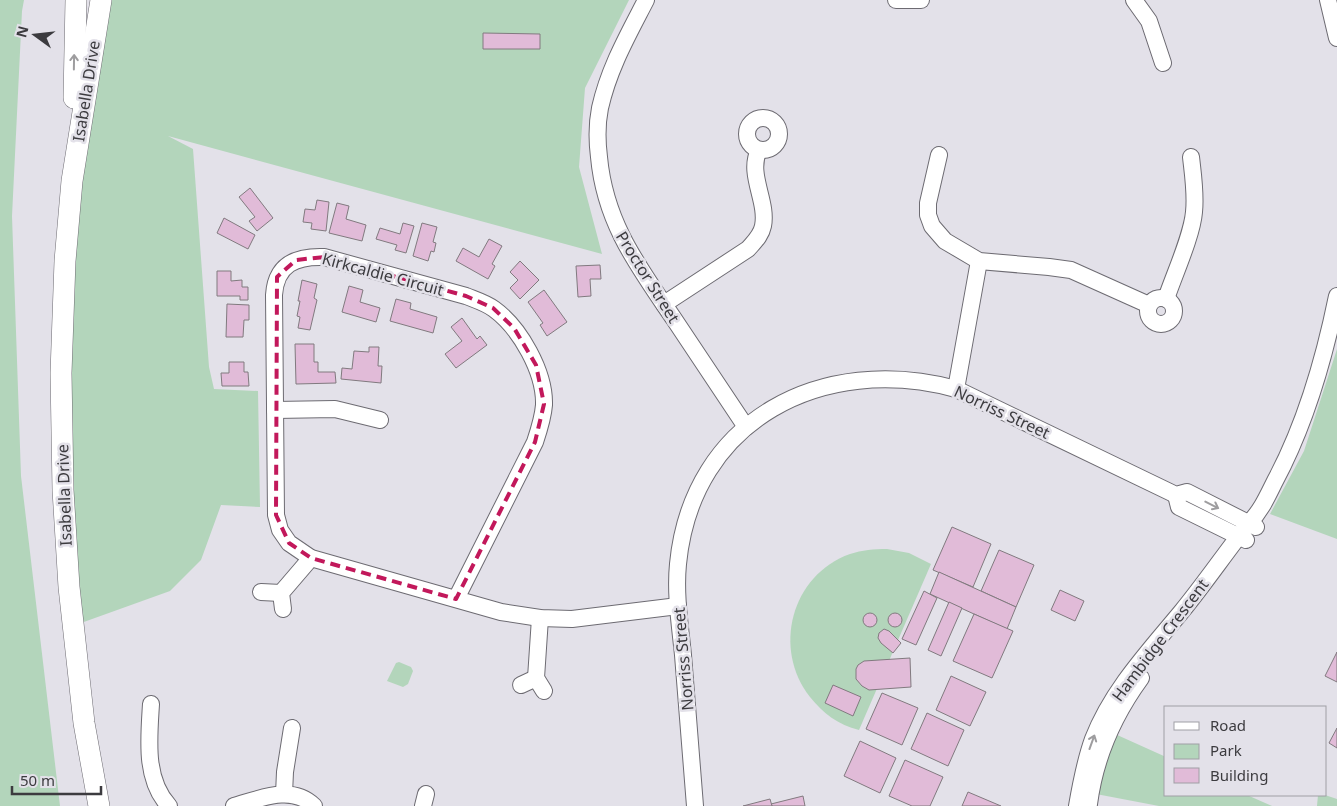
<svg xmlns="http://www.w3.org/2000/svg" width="1337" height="806" viewBox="0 0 1337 806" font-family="'Noto Sans',sans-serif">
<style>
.green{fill:#b3d5bb}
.building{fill:#e1bbd8;stroke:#817a7f}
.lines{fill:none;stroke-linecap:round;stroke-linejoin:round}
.minor-casing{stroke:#6d6b72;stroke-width:18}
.major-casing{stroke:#6d6b72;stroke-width:22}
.minor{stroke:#fff;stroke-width:16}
.major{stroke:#fff;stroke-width:21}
.oneway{stroke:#9e9d9f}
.marked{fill:none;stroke:#c2185b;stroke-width:4;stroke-dasharray:10 6;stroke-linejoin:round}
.labels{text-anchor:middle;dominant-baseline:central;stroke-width:5;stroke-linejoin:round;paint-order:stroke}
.street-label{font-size:16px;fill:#3c3b3f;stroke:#e3e1e9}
</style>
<rect width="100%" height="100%" fill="#e3e1e9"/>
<g class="green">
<polygon points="0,0 24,0 22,11 12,216 21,476 60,806 0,806"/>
<polygon points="109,0 629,0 585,88 579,167 602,254 168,136 193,149 209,367 214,389 258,391 260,507 221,505 201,560 170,591 81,623 69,421 76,232 83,162"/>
<polygon points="1337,349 1337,539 1270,514 1304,451"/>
<path d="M887 549 909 553 931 564 859 730C838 725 823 713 810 697 772 649 791 575 850 554 862 550 874 549 887 549Z"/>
<polygon points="399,662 411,667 413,671 408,684 403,687 387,681 396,663"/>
<polygon points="1115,734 1166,757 1166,795 1247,795 1272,806 1159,806 1096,794"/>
<polygon points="1318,795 1325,795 1337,799 1337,806 1317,806"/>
</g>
<g class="building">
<polygon points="483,33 540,34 540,49 483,49"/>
<polygon points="250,188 273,218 257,231 249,221 255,217 239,197"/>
<polygon points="317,200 329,202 326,231 311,229 312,223 303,222 305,209 315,210"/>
<polygon points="337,203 349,206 346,219 366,225 362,241 329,233"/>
<polygon points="224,218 255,235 248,249 217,233"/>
<polygon points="403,223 414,226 406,253 395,250 397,245 376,239 380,228 400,234"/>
<polygon points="422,223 437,227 433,242 436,243 434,252 431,251 428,261 413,256"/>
<polygon points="489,239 502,246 492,264 495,266 488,279 456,261 463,248 479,257"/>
<polygon points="520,261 539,280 520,299 510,288 518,280 510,272"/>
<polygon points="600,265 601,279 590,279 591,296 578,297 576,266"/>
<polygon points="217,271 231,271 231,281 242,280 242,287 248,287 248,300 240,300 240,296 217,296"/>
<polygon points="302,280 317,284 314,298 317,300 310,330 298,328 300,317 297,316 300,301 298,301"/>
<polygon points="349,286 363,290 360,302 380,308 376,322 342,312"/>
<polygon points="544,290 567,322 547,336 540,325 543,323 528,302"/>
<polygon points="396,299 411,303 410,309 437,317 433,333 390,321"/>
<polygon points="227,304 249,305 249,320 244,320 243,337 226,337"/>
<polygon points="462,318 477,339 480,336 487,345 456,368 445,354 462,341 451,327"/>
<polygon points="295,344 314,344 314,362 318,362 318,372 335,372 336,383 296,384"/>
<polygon points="369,347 379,347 378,366 382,366 381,383 341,379 342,368 352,369 354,351 369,352"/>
<polygon points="229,362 244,362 244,372 248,372 249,386 222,386 221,373 229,373"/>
<polygon points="952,527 991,544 973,587 933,570"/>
<polygon points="999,550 1034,565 1016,607 981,591"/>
<polygon points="939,572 1016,607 1007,629 930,594"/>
<polygon points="1060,590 1084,601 1075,621 1051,610"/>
<polygon points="924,591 937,598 916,645 902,639"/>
<polygon points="949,602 962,608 941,656 928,650"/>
<circle cx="895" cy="620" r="7"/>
<circle cx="870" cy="620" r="7"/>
<polygon points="974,614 1013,631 992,678 953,661"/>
<polygon points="884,629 889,631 901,643 893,653 881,643 878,638 879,633"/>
<polygon points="1337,652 1337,682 1325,676"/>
<polygon points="910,658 911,687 869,690 862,686 856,679 856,669 858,665 864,661"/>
<polygon points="951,676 986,692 970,726 936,710"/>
<polygon points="833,685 861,697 853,716 825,703"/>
<polygon points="882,693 918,708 902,745 866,729"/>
<polygon points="927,713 964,730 948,766 911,749"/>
<polygon points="1337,728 1337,748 1329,743"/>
<polygon points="860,741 896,758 880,793 844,776"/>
<polygon points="905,760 943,777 930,806 912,806 889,796"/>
<polygon points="968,792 1001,806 962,806"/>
<polygon points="803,796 805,806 772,806 771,804"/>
<polygon points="770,799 772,806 743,806"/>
</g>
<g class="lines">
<g class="minor-casing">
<g id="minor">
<path d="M646 0C628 35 609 68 600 108 597 123 597 141 599 157 605 223 638 266 674 319 698 355 722 391 746 427"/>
<polyline points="896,0 921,0"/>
<polyline points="1134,0 1149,21 1163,63"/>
<polyline points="1328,0 1337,38"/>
<circle cx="763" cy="134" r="16"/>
<polyline points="939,155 928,203 928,215 932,226 945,241 979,261 1049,267 1071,270 1149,305"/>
<circle cx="1161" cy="311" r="13"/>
<path d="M1166 299C1174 275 1192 236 1194 212 1196 194 1193 175 1191 157"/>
<path d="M664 304 748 249C754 242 761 236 763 226 768 201 747 174 759 150"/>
<polyline points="956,389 979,261"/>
<polyline points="275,410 335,409 380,420"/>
<polyline points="1176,495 1179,507 1246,540"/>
<polyline points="261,592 281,593"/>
<path d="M456 599 535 442C539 430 543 418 544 405 545 372 520 328 494 309 486 303 476 300 466 296L324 257C296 256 276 264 274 295L276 515 280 530 289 543 311 558 501 612 540 618 572 619 678 606"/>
<polyline points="283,609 281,593 311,558"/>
<polyline points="540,618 536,678 544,691"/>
<polyline points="521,685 536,678"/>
<path d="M151 704C149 738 144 779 169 806"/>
<polyline points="284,794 285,772 292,728"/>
<path d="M1089 804C1095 758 1114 715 1141 678"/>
<path d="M234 806C259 799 292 784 314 806"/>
<polyline points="423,806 426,794"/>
<path d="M695 806C691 756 687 705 683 655 680 625 675 594 678 564 692 419 823 353 956 389L1176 495 1187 492 1256 527"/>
<path d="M1077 806C1081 783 1085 761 1093 739 1112 690 1149 651 1182 611 1205 583 1226 552 1249 523 1261 511 1267 497 1275 481 1306 423 1324 360 1337 296"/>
</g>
</g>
<g class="major-casing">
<g id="major">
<polyline points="74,98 76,0"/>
<polyline points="99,806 84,723 69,587 63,490 61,373 65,261 72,181 101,0"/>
</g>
</g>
<use href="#minor" class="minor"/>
<use href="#major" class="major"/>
</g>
<defs><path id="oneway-shaft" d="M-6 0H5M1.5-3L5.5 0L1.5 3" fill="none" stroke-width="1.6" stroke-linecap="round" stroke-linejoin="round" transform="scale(1.25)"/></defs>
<g class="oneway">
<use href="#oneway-shaft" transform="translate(74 62) rotate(-89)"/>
<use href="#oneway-shaft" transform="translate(1212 505) rotate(27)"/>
<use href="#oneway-shaft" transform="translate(1092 742) rotate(-70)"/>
</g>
<path class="marked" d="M324 257 466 296 493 308 514 328 536 365 544 404 535 442 456 599 311 558 289 543 276 515 277 277 296 260Z"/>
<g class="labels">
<g class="street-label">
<text transform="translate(86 91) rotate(-81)">Isabella Drive</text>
<text transform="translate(383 274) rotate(15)">Kirkcaldie Circuit</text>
<text transform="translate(648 277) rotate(58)">Proctor Street</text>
<text transform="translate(1002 412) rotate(25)">Norriss Street</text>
<text transform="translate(64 495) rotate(-92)">Isabella Drive</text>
<text transform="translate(1160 640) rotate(-53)">Hambidge Crescent</text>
<text transform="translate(683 659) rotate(-95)">Norriss Street</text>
</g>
</g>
<rect x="1164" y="706" width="162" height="90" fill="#e3e1e9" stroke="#a09fa5"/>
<rect x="1174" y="722" width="25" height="8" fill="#ffffff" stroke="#a09fa5"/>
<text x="1210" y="731" font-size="15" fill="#3c3b3f">Road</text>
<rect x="1174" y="744" width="25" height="15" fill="#b3d5bb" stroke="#a09fa5"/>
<text x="1210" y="756" font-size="15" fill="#3c3b3f">Park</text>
<rect x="1174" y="768" width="25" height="15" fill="#e1bbd8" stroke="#a09fa5"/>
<text x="1210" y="781" font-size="15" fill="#3c3b3f">Building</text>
<g transform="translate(35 35) rotate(285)" stroke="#e3e1e9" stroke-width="4" paint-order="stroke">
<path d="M0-4L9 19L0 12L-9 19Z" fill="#3c3b3f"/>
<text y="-8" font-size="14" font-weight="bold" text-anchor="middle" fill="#3c3b3f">N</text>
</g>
<path d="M12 786v8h89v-8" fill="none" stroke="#3c3b3f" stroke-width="2.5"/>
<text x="20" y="786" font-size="15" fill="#3c3b3f" stroke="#e3e1e9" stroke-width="4" paint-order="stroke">50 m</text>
</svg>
